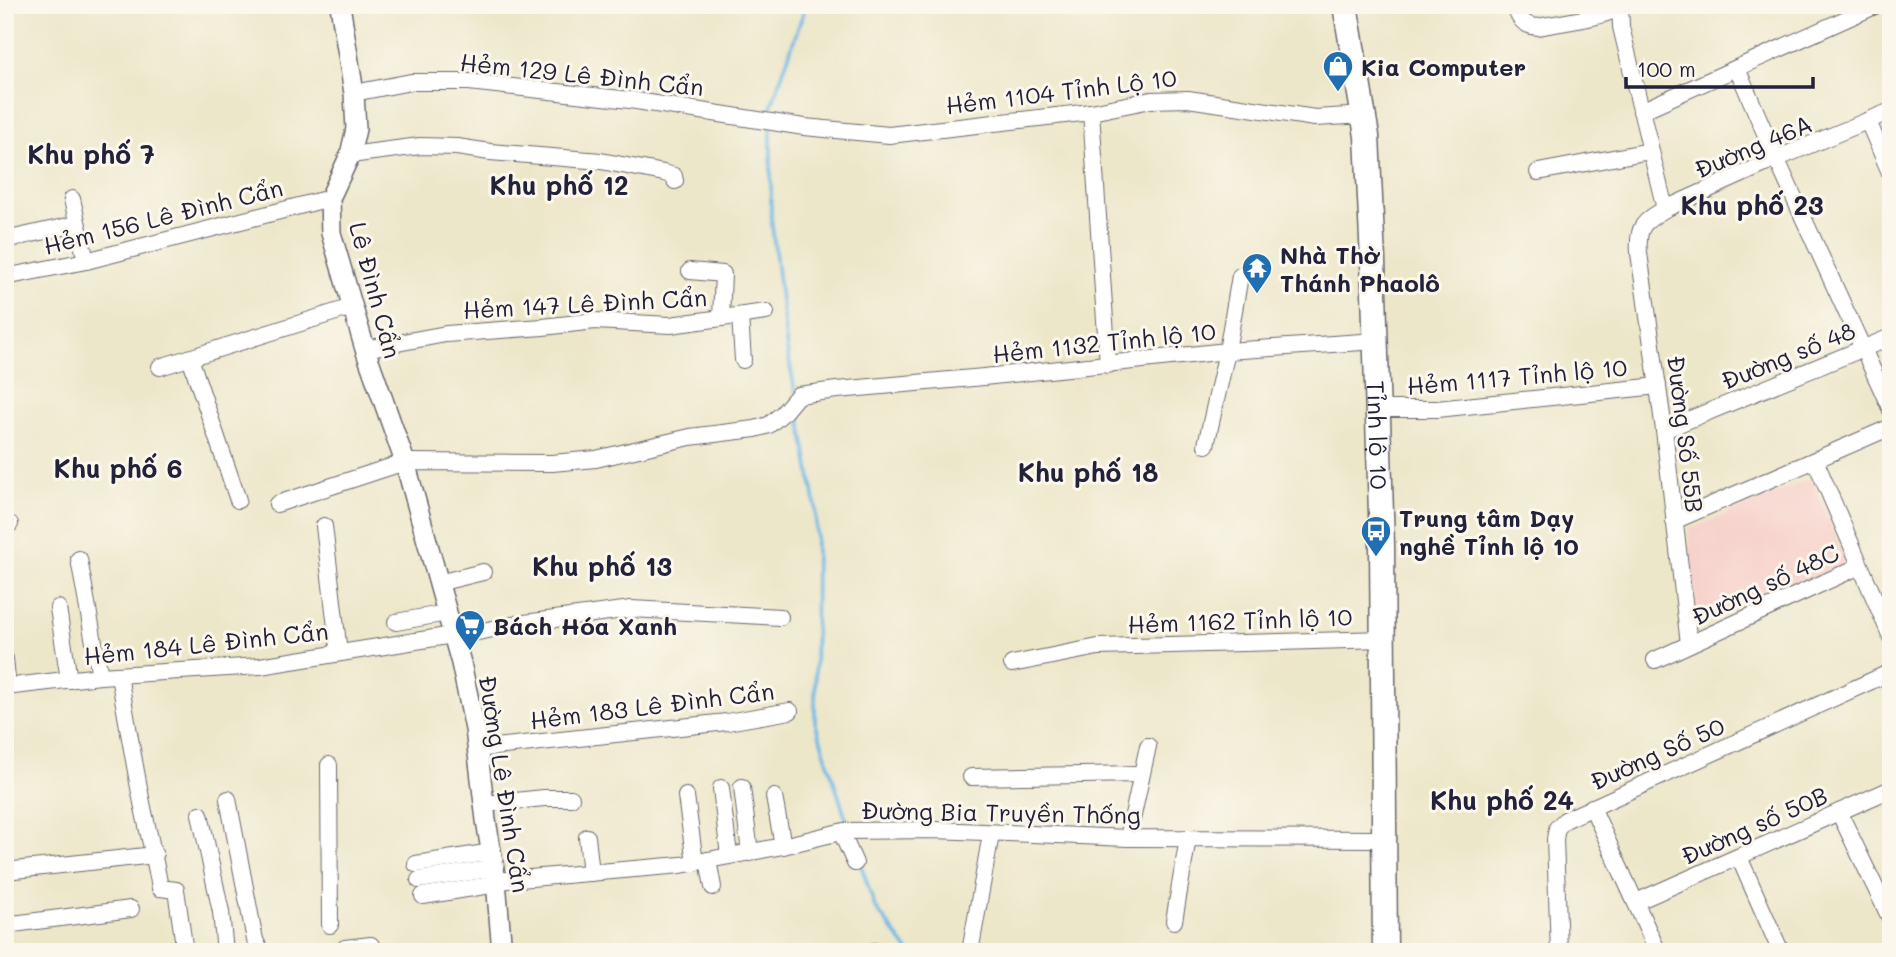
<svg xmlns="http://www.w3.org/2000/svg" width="1896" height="957" viewBox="0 0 1896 957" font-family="Mali,sans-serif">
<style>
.built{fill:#f7d0ca}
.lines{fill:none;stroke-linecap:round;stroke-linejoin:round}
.stream{stroke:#6db7e5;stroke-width:3.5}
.minor-casing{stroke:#69676d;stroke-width:18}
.tertiary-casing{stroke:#69676d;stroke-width:22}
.primary-casing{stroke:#69676d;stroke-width:27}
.minor{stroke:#fff;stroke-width:16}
.tertiary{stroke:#fff;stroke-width:19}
.primary{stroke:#fff;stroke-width:24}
.labels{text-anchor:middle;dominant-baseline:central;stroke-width:6;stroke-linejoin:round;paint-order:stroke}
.poi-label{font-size:24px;font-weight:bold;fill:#22223b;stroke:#fbf7ec;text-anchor:start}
.street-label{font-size:24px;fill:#22223b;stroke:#fbf7ec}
.neighbourhood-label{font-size:26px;font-weight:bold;fill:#22223b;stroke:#fbf7ec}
</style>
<rect width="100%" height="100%" fill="#fbf7ec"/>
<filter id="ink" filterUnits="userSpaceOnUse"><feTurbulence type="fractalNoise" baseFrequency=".0143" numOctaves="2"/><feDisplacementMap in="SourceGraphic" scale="14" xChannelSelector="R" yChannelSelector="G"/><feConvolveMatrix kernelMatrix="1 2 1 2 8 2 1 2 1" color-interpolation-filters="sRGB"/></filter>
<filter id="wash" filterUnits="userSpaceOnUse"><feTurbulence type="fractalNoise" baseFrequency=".00686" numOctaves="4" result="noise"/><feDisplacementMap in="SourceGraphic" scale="28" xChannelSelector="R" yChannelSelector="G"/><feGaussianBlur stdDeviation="1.57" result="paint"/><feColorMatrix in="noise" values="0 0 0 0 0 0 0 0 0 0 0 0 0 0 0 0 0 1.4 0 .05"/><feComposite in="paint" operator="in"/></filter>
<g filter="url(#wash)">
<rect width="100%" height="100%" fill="#ede7ca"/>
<polygon class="built" points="1811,478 1847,562 1699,627 1688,530"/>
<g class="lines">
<g class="stream">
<polyline points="771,116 771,107 806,5"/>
<polyline points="771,127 771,217 787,350 795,391"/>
<polyline points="798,405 816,508 815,722 848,825"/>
<polyline points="860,862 875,907 909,952"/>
</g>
</g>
</g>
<g filter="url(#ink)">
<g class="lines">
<g class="minor-casing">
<g id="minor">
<polyline points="5,5 6,5"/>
<path d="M1515 5C1518 19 1524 26 1538 27 1560 22 1607 18 1623 5"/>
<polyline points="1620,5 1621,27 1665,209"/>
<polyline points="1737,68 1771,147 1891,410"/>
<polyline points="354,93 411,82 469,82 630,100 804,127 889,135 1091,112 1151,100 1188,99 1315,118 1365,115"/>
<polyline points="1641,111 1877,5"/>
<polyline points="1091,112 1108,365"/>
<polyline points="1868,121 1891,175"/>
<polyline points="350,155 420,146 457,147 490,152 601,161 664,173 674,176 675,181"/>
<polyline points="1538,172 1650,151"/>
<polyline points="72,199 86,261"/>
<polyline points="5,240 77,224"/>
<polyline points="690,271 723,274 721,318"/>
<polyline points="5,277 86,261 330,198"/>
<polyline points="740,316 743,360"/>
<polyline points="365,349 446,334 543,327 595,321 670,325 766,312"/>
<polyline points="190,358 238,500"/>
<polyline points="160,367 352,307"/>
<polyline points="1379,409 1437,409 1658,386"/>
<polyline points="1664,430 1891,337"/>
<polyline points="1206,445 1227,351 1240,276"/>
<polyline points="1815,460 1891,637"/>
<polyline points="277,504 405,462 552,463 596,459 690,437 755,429 769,425 783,413 798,395 837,390 984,377 1227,351 1377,341"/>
<polyline points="1674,521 1891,427"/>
<polyline points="5,524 10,524"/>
<polyline points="324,526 339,653"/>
<polyline points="79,559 100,676"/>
<polyline points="438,583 483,572"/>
<polyline points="58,608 69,680"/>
<polyline points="396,622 447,613"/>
<path d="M1689 644 1664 430 1639 253C1637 226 1643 222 1665 209L1776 159 1891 111"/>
<polyline points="5,659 8,687"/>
<polyline points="1655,660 1860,566"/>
<polyline points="1012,664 1098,647 1383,639"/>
<path d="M119 675C126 716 133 757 141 798 147 828 155 858 160 888L176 890 185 952"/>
<polyline points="5,687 100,676 260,666 453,635 473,633 517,624 631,609 780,617"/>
<polyline points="477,749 727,722 790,711"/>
<polyline points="329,765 330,925"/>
<polyline points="971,777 1141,774"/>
<polyline points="742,787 750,853"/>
<polyline points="721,788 729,856"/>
<polyline points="686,796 695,863"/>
<polyline points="774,797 783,846"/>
<polyline points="228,799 255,940 261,952"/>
<polyline points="485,804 544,798 571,798"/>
<polyline points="1592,807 1658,952"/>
<polyline points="1839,812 1891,920"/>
<polyline points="200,814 221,912 225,952"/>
<polyline points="841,832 855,863"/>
<polyline points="587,837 591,873"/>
<polyline points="1128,838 1148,746"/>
<polyline points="1739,857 1781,952"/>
<polyline points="708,860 713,887"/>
<polyline points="416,864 492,852"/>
<polyline points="5,871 155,855"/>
<polyline points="419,880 495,868"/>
<polyline points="496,881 681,865 783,846 844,831 935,830 1128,838 1383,839"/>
<polyline points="423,896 497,884"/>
<polyline points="1636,902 1891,789"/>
<polyline points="1174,921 1188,838"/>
<polyline points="5,925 131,909"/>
<polyline points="345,952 345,948 371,945 371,952"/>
<polyline points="871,952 874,951"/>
<polyline points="970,952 991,834"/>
<polyline points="1559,952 1555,839 1557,828 1565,820 1891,672"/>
</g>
</g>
<g class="tertiary-casing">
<polyline id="tertiary" points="340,5 354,93 356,129 350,155 330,198 331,233 365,349 405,462 461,663 475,729 486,820 496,881 502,952"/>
</g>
<g class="primary-casing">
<g id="primary">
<path id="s1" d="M1345 5 1367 136 1373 260 1382 545 1385 952"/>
</g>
</g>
<use href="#minor" class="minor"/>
<use href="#tertiary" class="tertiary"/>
<use href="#primary" class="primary"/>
</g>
</g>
<defs>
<g id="shop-pin" transform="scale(1.575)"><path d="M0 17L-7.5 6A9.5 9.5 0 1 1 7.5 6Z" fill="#1f6fb2" stroke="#fbf7ec"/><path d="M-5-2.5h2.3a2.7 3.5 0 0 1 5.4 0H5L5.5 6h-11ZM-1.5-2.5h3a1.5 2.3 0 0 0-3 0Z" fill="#fff"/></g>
<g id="temple-pin" transform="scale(1.575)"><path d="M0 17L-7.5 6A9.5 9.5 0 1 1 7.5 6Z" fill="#1f6fb2" stroke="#fbf7ec"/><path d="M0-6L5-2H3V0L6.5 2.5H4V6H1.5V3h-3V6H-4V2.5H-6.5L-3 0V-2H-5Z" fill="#fff"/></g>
<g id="bus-pin" transform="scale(1.575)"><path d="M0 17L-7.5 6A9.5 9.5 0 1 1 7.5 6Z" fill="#1f6fb2" stroke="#fbf7ec"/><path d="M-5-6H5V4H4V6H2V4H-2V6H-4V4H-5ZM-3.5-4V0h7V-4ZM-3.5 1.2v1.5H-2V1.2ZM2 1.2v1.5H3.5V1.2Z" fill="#fff"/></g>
<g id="supermarket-pin" transform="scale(1.575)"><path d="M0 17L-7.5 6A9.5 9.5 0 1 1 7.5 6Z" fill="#1f6fb2" stroke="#fbf7ec"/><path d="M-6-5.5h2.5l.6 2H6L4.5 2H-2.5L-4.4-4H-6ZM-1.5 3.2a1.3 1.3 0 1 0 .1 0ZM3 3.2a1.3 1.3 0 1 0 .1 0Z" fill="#fff"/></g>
</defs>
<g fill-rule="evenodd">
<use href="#shop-pin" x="1338" y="66"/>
<use href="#temple-pin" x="1257" y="268"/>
<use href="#bus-pin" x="1376" y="531"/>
<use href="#supermarket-pin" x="470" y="625"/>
</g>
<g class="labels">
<g class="poi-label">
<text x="1361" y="66">Kia Computer</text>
<text x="1280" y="254">Nhà Thờ<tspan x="1280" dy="28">Thánh Phaolô</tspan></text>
<text x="1399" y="517">Trung tâm Dạy<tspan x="1399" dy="28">nghề Tỉnh lộ 10</tspan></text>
<text x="493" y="625">Bách Hóa Xanh</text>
</g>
<g class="street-label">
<text transform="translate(582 74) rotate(6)">Hẻm 129 Lê Đình Cẩn</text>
<text transform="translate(1061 91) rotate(-7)">Hẻm 1104 Tỉnh Lộ 10</text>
<text transform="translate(1753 146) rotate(-23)">Đường 46A</text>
<text transform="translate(163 216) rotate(-14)">Hẻm 156 Lê Đình Cẩn</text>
<text transform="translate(376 290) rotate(75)">Lê Đình Cẩn</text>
<text transform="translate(585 303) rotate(-3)">Hẻm 147 Lê Đình Cẩn</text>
<text transform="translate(1104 342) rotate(-6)">Hẻm 1132 Tỉnh lộ 10</text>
<text transform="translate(1788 355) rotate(-22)">Đường số 48</text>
<text transform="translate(1517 376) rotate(-5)">Hẻm 1117 Tỉnh lộ 10</text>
<text transform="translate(1686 434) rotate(83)">Đường Số 55B</text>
<text stroke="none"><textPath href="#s1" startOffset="432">Tỉnh lộ 10</textPath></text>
<text transform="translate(1765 584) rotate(-25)">Đường số 48C</text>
<text transform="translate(1240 620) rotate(-2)">Hẻm 1162 Tỉnh lộ 10</text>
<text transform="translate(206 643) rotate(-6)">Hẻm 184 Lê Đình Cẩn</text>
<text transform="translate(652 705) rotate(-7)">Hẻm 183 Lê Đình Cẩn</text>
<text transform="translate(1657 753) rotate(-24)">Đường Số 50</text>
<text transform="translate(505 784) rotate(81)">Đường Lê Đình Cẩn</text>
<text transform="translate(1001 812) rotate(1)">Đường Bia Truyền Thống</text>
<text transform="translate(1754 825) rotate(-24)">Đường số 50B</text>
</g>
<g class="neighbourhood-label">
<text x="91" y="154">Khu phố 7</text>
<text x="559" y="185">Khu phố 12</text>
<text x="1752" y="205">Khu phố 23</text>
<text x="118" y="468">Khu phố 6</text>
<text x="1088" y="472">Khu phố 18</text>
<text x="602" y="566">Khu phố 13</text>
<text x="1502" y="800">Khu phố 24</text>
</g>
</g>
<rect width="1896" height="957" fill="none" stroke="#fbf7ec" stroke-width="28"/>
<path d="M1626 77v10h187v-10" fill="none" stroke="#22223b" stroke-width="3.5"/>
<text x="1637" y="77" font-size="21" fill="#22223b" stroke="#fbf7ec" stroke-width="5" paint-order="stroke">100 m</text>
</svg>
